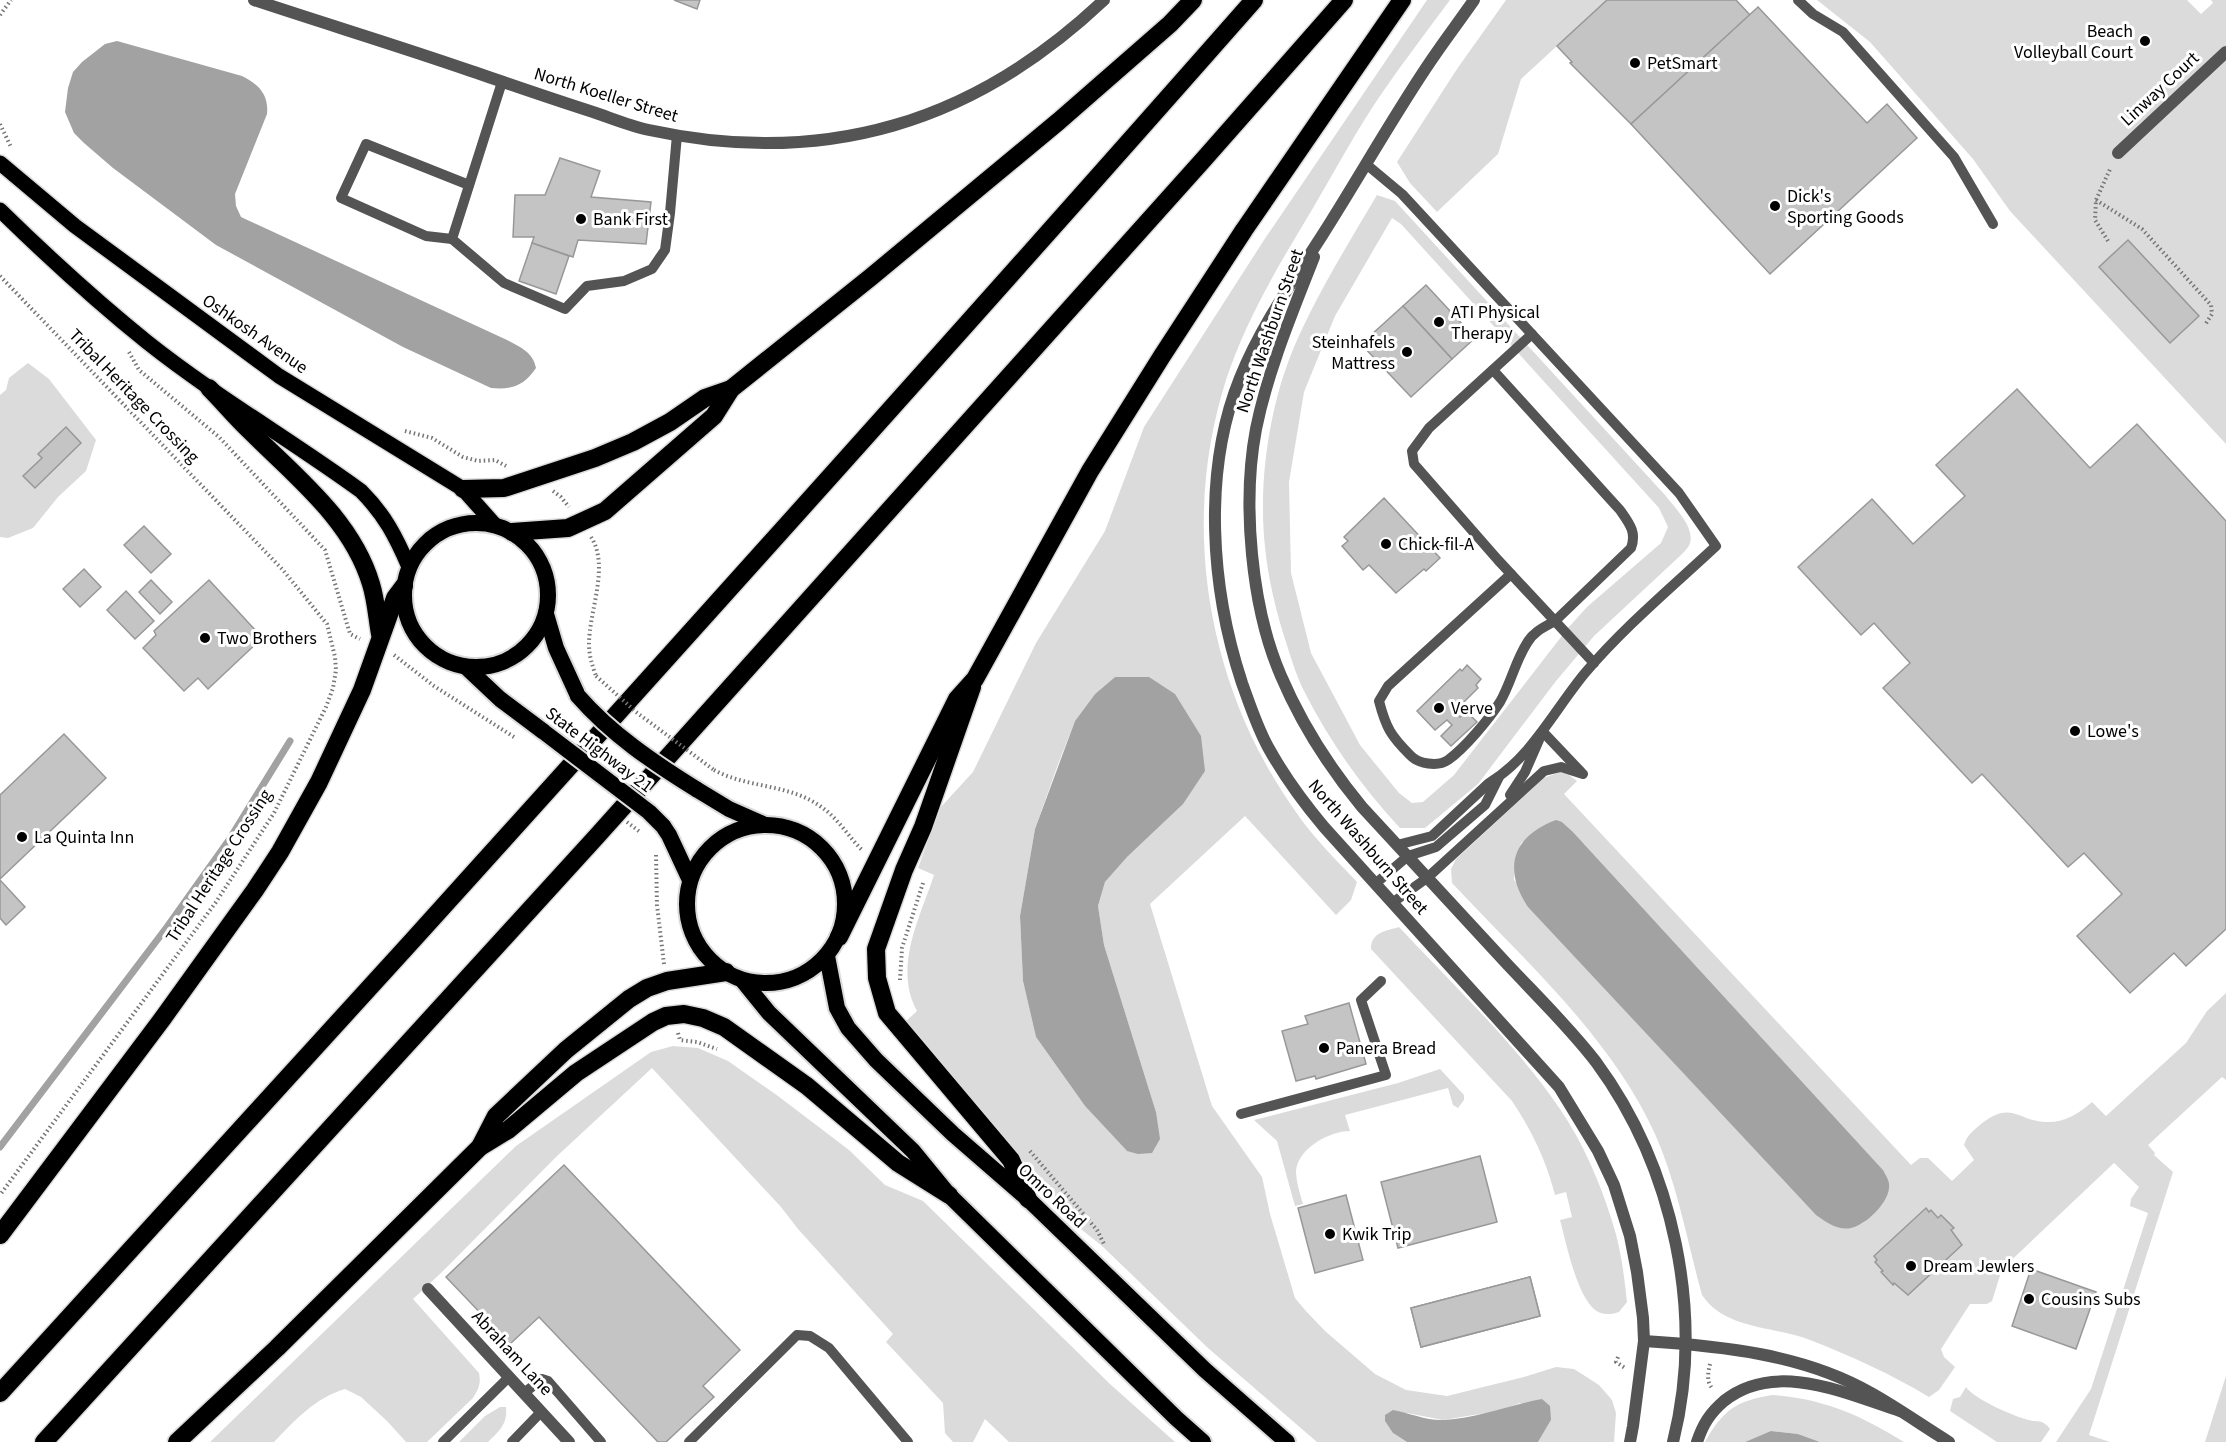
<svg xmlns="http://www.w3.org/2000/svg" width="2226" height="1442" viewBox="0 0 2226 1442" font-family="'Source Sans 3',sans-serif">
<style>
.green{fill:#dbdbdb;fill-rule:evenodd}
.water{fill:#a2a2a2}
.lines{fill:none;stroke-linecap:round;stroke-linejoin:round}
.stream{stroke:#a2a2a2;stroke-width:7}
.building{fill:#c4c4c4;stroke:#989898;stroke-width:1.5}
.primary-casing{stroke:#dbdbdb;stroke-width:18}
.trunk-casing{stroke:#dbdbdb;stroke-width:20}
.motorway-casing{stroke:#dbdbdb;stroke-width:21}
.path{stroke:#767676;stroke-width:4;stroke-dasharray:1.5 3;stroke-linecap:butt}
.service{stroke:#545454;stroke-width:10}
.minor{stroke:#545454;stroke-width:12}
.tertiary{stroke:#545454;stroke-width:12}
.primary{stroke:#000;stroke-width:15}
.trunk{stroke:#000;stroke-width:16}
.motorway{stroke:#000;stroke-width:18}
.trunk-bridge-casing{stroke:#dbdbdb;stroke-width:20;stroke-linecap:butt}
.path-bridge{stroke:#767676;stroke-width:4;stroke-dasharray:1.5 3;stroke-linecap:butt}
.trunk-bridge{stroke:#000;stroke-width:16}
.poi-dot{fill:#000;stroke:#fff;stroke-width:2}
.labels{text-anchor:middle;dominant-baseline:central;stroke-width:6;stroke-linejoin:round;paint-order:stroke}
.poi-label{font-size:18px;fill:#000;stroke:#fff;text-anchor:start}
.street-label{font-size:18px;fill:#000;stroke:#fff}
</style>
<rect width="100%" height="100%" fill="#fff"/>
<g class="green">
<path d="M1427 0H1450C1427 31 1404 61 1382 93 1357 129 1336 169 1313 208 1280 263 1246 319 1226 380 1179 528 1208 690 1298 815 1315 839 1337 861 1357 882L1351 900 1336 915 1245 816 1150 904 1212 1106 1262 1177 1270 1214 1295 1298 1305 1310 1325 1331 1375 1374 1406 1390 1447 1396 1524 1377 1556 1367 1574 1369 1599 1385 1612 1400 1616 1413 1614 1442H1538L1551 1420 1520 1403 1498 1411 1443 1420 1407 1413 1393 1433 1407 1442H1317L1208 1348 1101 1245 1082 1230 905 1022 917 1011C893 967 920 918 934 875L918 868 940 808 973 772 1036 643 1105 531 1144 427 1264 240ZM1115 677H1149L1128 856 1105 882 1098 906 1104 945 1156 1112 1127 1151 1085 1106 1036 1037 1023 981 1020 916 1035 829 1057 767 1075 721 1095 694Z"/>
<polygon points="1506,0 1607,0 1521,79 1498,154 1437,212 1410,183 1397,162 1457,69"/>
<path d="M1817 0H2187L2201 14 2213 3 2211 0H2226V444L2010 211 1973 159 1870 42ZM2128 241 2198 316 2170 343 2099 268Z"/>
<path d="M1377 195 1395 201 1665 495C1674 507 1695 527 1690 543 1689 547 1684 552 1681 555L1594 636 1556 681 1478 784 1425 828H1400C1362 787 1329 741 1304 691 1295 673 1290 654 1284 636 1275 607 1268 577 1265 547 1258 482 1269 407 1294 347 1317 294 1348 244 1377 195ZM1392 218 1401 224 1659 508 1668 527 1661 543 1587 607 1568 628 1454 775 1423 802 1412 803 1399 793 1360 745 1311 653 1291 573 1289 482 1304 392 1335 316Z"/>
<polygon points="28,363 49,379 96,440 86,471 58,497 33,528 8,538 0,537 0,395 6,390 9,378"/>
<path d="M1560 772 1569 775 1577 781 1564 794 1911 1165 1920 1158H1928L1952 1181 1974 1160 1964 1145C1967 1135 1974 1130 1981 1124 2012 1100 2017 1121 2046 1122 2064 1123 2080 1113 2092 1102L2106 1116 2186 1043 2207 1011 2226 993V1080L2222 1077 2148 1145 2155 1153 2154 1155 2173 1172 2089 1435 2110 1442H2056L2091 1389 2148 1213 2130 1206 2131 1199 2139 1187 2114 1163 2002 1269 1992 1301 1987 1304H1970L1941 1349 1944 1357 1955 1367 1939 1390 1929 1397C1891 1374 1851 1356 1810 1340 1775 1326 1725 1330 1702 1295 1687 1241 1678 1186 1655 1134 1611 1037 1524 960 1452 883L1451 869 1456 859 1544 778ZM1562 822 1573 832 1883 1170 1882 1204 1863 1223 1851 1228 1514 880V867L1521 843Z"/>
<path d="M1399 927C1453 985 1516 1044 1560 1109 1583 1143 1600 1182 1612 1221 1621 1248 1624 1275 1627 1302L1619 1312C1614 1314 1606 1315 1601 1313 1578 1306 1566 1241 1560 1220L1572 1217 1566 1192 1555 1195C1546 1160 1532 1131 1512 1101L1371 949C1371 932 1386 931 1399 927Z"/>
<path d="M673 1046 698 1048 728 1061 778 1096 849 1150 885 1185 923 1201 1110 1384 1175 1442H1009L985 1419 973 1442H953L945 1433 943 1403 886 1342 893 1334 798 1229 781 1207 652 1068 556 1157 441 1273 413 1299 479 1373C481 1383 479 1389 473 1398L427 1442H406L387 1421 361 1397 345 1389C315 1398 295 1420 274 1442H210L516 1146 651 1052Z"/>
<path d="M1440 1069 1464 1095V1100L1458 1108 1453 1105 1448 1088 1345 1115 1350 1131C1330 1131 1298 1148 1296 1171 1296 1181 1300 1194 1303 1204L1295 1206 1277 1141 1254 1120 1398 1083Z"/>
<polygon points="2226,1376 2226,1442 2205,1442"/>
<path d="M1966 1387C1973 1398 2011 1415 2025 1419 2035 1423 2043 1418 2050 1429L2041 1442H1997L1950 1411 1953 1399 1960 1397Z"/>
<path d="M1772 1395C1825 1399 1860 1415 1904 1442H1820L1798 1434 1772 1431 1745 1442H1705C1723 1410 1736 1401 1772 1395Z"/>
<path d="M500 1407H506C508 1424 499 1431 488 1442H459L485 1416Z"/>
</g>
<g class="water">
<path d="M117 41 242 76C258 84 269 94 267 114L235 194 236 206 241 217 507 340C520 347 533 352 536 368 524 386 511 390 491 388L403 347 216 245 113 168 84 143 74 133 65 112 68 88 73 72 82 62 105 44Z"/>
<polygon points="1115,677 1149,677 1175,694 1201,736 1205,771 1183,804 1128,856 1105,882 1098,906 1104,945 1156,1112 1160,1139 1152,1153 1138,1154 1127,1151 1085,1106 1036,1037 1023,981 1020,916 1035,829 1075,721 1095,694"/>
<path d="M1556 820 1562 822 1573 832 1883 1170C1886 1176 1890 1181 1889 1188 1888 1203 1866 1225 1851 1228 1838 1231 1826 1222 1816 1215L1528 907C1502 868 1513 836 1556 820Z"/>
<path d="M1542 1399 1550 1406 1551 1420 1538 1442H1407L1393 1433 1385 1421V1415L1393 1410C1409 1413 1428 1421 1444 1420 1478 1418 1509 1405 1542 1399Z"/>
<polygon points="1771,1431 1798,1434 1820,1442 1745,1442"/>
</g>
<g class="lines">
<polyline class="stream" points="0,1147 167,927 229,840 290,741"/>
</g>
<g class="building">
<polygon points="674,0 700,0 697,9"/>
<polygon points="1607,0 1736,0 1750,15 1631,124 1570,63 1572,62 1557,46"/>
<polygon points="1758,7 1867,123 1887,104 1917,138 1770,274 1631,124"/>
<polygon points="560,158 600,171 591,197 651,202 646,244 578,240 573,257 532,243 534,237 513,237 515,195 545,195"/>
<polygon points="2128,240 2199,316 2170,343 2099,267"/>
<polygon points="532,243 569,256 556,294 519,281"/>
<polygon points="1426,285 1475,338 1452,359 1403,306"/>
<polygon points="1403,306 1452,359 1411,397 1361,344"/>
<polygon points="2017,389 2090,468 2137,424 2226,521 2226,929 2186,966 2174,953 2130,993 2077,936 2122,894 2084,853 2068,867 1982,774 1972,783 1883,688 1910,663 1874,623 1861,635 1798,567 1872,499 1913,544 1965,496 1936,465"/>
<polygon points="66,427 81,443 35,488 23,476 42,458 38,454"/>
<polygon points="1384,498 1440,558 1426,571 1424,569 1396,593 1369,565 1363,570 1342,546 1348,541 1344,537"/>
<polygon points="144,526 171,554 151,573 124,545"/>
<polygon points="84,569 101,587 80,607 63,589"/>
<polygon points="151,580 172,602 160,614 139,592"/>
<polygon points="209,580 257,632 254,635 259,641 208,689 198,678 184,691 143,648 156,635 154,631"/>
<polygon points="126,591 154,621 135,639 107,610"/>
<polygon points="1467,665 1481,679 1476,685 1478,688 1455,711 1460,717 1466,711 1477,722 1451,746 1441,736 1452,725 1447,720 1435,730 1417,711 1460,669 1462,671"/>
<polygon points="64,734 106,778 0,879 0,795"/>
<polygon points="0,880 25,907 6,925 0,918"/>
<polygon points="1349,1003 1366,1064 1316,1079 1315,1076 1296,1081 1282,1031 1308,1024 1305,1016"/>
<polygon points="1480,1156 1497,1222 1398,1248 1381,1182"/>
<polygon points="564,1165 740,1350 703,1386 714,1397 666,1442 658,1442 539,1317 510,1344 446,1277"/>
<polygon points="1346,1195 1363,1260 1315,1273 1298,1208"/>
<polygon points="1926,1208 1929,1212 1931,1210 1938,1218 1941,1215 1954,1228 1951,1230 1962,1245 1908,1295 1894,1283 1893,1285 1881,1272 1883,1271 1875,1262 1877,1260 1874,1256"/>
<polygon points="2031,1269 2096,1292 2076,1349 2012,1326"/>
<polygon points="1530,1277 1540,1316 1421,1347 1411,1308"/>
<polygon points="1530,1277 1540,1316 1421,1347 1411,1308"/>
</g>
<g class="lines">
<g class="primary-casing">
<g id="primary">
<polyline points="0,163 75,226 279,376 463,489 494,524"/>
<path d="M0 210C47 256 96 301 147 342 215 396 291 440 361 491 385 515 396 537 409 567"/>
</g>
</g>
<g class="trunk-casing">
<g id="trunk">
<circle cx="476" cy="595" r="72"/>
<polyline points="546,614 556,648 578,696"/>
<polyline points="466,667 500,699 544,732"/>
<polyline points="696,789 729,809 763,824"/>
<circle cx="766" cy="904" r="79"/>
<polyline points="663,826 669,835 690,880"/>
<polyline points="827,956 837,1008 848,1028 876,1060 953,1134 1028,1199 1205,1370 1287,1442"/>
<polyline points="743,981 769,1013 913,1151 949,1195 1176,1418 1203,1442"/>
</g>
</g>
<g class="motorway-casing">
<g id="motorway">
<path d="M209 388C223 402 236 418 250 431 295 476 352 520 371 584 376 600 377 617 380 634"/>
<polyline points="463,489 504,488 595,458 633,442 670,422 705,398 731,389"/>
<polyline points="512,532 568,528 605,511 714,416 731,389 871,277 1059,121 1170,24 1193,0"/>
<polyline points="972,687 923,827 904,870 876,949 877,978 887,1013 1011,1160 1028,1199"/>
<polyline points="839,937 957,699 975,679 1090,471 1162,356 1244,230 1402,0"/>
<polyline points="480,1147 496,1116 566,1050 629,999 647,988 667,981 726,972"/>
<polyline points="0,1235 163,1018 255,890 280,852 319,782 362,690 395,598 404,586"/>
<path d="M0 1393C136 1242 276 1092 412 941 694 629 976 316 1254 0"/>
<polyline points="44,1442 597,836 1204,159 1344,0"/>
<polyline points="177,1442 277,1348 480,1147 508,1130 576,1073 653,1022 666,1016 684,1014 703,1018 724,1027 807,1086 898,1163 949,1195"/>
</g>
</g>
<g class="path">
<polyline points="0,15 11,0"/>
<polyline points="0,124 11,147"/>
<polyline points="2096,200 2142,229 2211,305 2212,314 2205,325"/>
<polyline points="2108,241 2095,220 2096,200 2111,167"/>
<polyline points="0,276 282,569 327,624 335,657 336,670 333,688 326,707 274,813 216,902 0,1195"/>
<polyline points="129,352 139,370 219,437 325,550 350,634 360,639"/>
<polyline points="405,431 432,438 463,457 478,461 495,460 506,466"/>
<polyline points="553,491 561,497 569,507"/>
<path d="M591 537C610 566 589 611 589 644 589 655 592 665 596 676"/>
<polyline points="394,655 434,686 514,737"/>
<path d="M714 770C747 788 789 784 820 806 837 817 848 836 862 850"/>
<polyline points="656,855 657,905 664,964"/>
<polyline points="900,980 902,948 923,883"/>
<polyline points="678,1033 680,1040 697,1042 717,1049"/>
<polyline points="1030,1151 1097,1230 1105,1246"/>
<polyline points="1618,1357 1616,1362 1625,1368"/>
<path d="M1710 1364C1708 1373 1706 1382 1713 1389"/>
</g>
<g class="service">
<polyline points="1798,0 1813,14 1843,32 1954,157 1993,224"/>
<polyline points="502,82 452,239 504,283 565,309 587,286 624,281 652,269 665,250 670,213 677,135"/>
<path d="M1366 164 1402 194 1679 493 1716 546C1672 587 1624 627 1585 673 1555 709 1531 758 1489 783L1432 836 1397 845"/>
<polyline points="452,239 426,236 341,198 366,144 469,185"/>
<polyline points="1532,334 1429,428 1412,451 1414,464 1498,560 1594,663"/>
<path d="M1493 370 1620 510C1629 523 1637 532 1631 548L1555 621C1544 627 1533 632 1527 643 1515 662 1511 683 1500 702 1489 719 1465 748 1448 760 1438 767 1418 764 1410 755 1391 736 1386 728 1379 701L1388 686 1511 574"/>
<polyline points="1543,732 1581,772"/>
<polyline points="1510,795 1525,772 1539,740"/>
<polyline points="1375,884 1408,856 1436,847 1485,805 1499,777"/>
<polyline points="1392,903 1427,878 1544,771 1561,767 1583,774"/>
<polyline points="1241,1114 1386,1075 1361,1000 1381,981"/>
<polyline points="524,1393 542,1379 548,1381 601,1442"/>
<polyline points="443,1442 509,1377"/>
<polyline points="512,1442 541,1412"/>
<polyline points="689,1442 797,1335 810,1336 829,1348 908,1442"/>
</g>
<g class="minor">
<path d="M254 0C326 24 399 46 471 71 512 85 552 99 593 112 611 118 630 126 649 130 825 168 974 123 1104 0"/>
<polyline points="2118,153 2226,52"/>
<polyline points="428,1289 569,1442"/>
<path d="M1644 1341C1721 1346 1803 1354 1871 1393 1898 1408 1923 1426 1949 1442"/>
</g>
<g class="tertiary">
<path d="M1474 0C1458 23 1441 45 1426 68 1390 122 1358 179 1323 234 1293 281 1261 326 1240 378 1202 472 1211 589 1242 683 1250 705 1257 727 1268 747 1284 776 1303 802 1324 827L1559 1087 1598 1151 1614 1185 1630 1236 1637 1272 1643 1318 1644 1341 1633 1426 1630 1442"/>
<path d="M1314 257C1292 313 1268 370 1256 429 1242 503 1251 607 1281 676 1301 723 1329 767 1362 807 1410 859 1459 912 1507 964 1537 996 1569 1027 1596 1062 1674 1168 1705 1314 1673 1442"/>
<path d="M1697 1442C1703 1424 1710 1413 1724 1401 1775 1360 1845 1393 1900 1411"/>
</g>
<use href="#primary" class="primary"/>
<use href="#trunk" class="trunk"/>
<use href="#motorway" class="motorway"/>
<g class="trunk-bridge-casing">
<g id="trunk-bridge">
<path d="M578 696C611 734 654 763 696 789"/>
<polyline points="544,732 649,812 663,826"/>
</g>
</g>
<g class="path-bridge">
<polyline points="596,676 636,712 714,770"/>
<polyline points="627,822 640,832"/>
</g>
<use href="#trunk-bridge" class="trunk-bridge"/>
</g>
<g class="poi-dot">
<circle cx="2145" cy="41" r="6"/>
<circle cx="1635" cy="63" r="6"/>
<circle cx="1775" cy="206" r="6"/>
<circle cx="581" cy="219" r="6"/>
<circle cx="1439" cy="322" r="6"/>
<circle cx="1407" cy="352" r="6"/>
<circle cx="1386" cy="544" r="6"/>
<circle cx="205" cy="638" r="6"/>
<circle cx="1439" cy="708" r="6"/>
<circle cx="2075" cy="731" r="6"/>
<circle cx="22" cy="837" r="6"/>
<circle cx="1324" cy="1048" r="6"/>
<circle cx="1330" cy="1234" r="6"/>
<circle cx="1911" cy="1266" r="6"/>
<circle cx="2029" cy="1299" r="6"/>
</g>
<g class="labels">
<g class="poi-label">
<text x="2133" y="31" text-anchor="end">Beach<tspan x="2133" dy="21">Volleyball Court</tspan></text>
<text x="1647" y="63">PetSmart</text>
<text x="1787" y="196">Dick's<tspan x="1787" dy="21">Sporting Goods</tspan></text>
<text x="593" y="219">Bank First</text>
<text x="1451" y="312">ATI Physical<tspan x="1451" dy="21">Therapy</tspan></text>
<text x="1395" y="342" text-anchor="end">Steinhafels<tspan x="1395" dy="21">Mattress</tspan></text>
<text x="1398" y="544">Chick-fil-A</text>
<text x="217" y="638">Two Brothers</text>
<text x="1451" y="708">Verve</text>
<text x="2087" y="731">Lowe's</text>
<text x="34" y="837">La Quinta Inn</text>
<text x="1336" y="1048">Panera Bread</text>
<text x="1342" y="1234">Kwik Trip</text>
<text x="1923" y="1266">Dream Jewlers</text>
<text x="2041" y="1299">Cousins Subs</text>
</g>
<g class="street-label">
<text transform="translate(2160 89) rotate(-43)">Linway Court</text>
<text transform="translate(606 95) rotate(17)">North Koeller Street</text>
<text transform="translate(1270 331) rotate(-71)">North Washburn Street</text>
<text transform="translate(255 334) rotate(35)">Oshkosh Avenue</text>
<text transform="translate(134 396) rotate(46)">Tribal Heritage Crossing</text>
<text transform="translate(599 750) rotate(37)">State Highway 21</text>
<text transform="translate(1368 847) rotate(49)">North Washburn Street</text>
<text transform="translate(219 866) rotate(-57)">Tribal Heritage Crossing</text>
<text transform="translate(1052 1196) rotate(43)">Omro Road</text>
<text transform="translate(512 1353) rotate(47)">Abraham Lane</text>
</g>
</g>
</svg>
